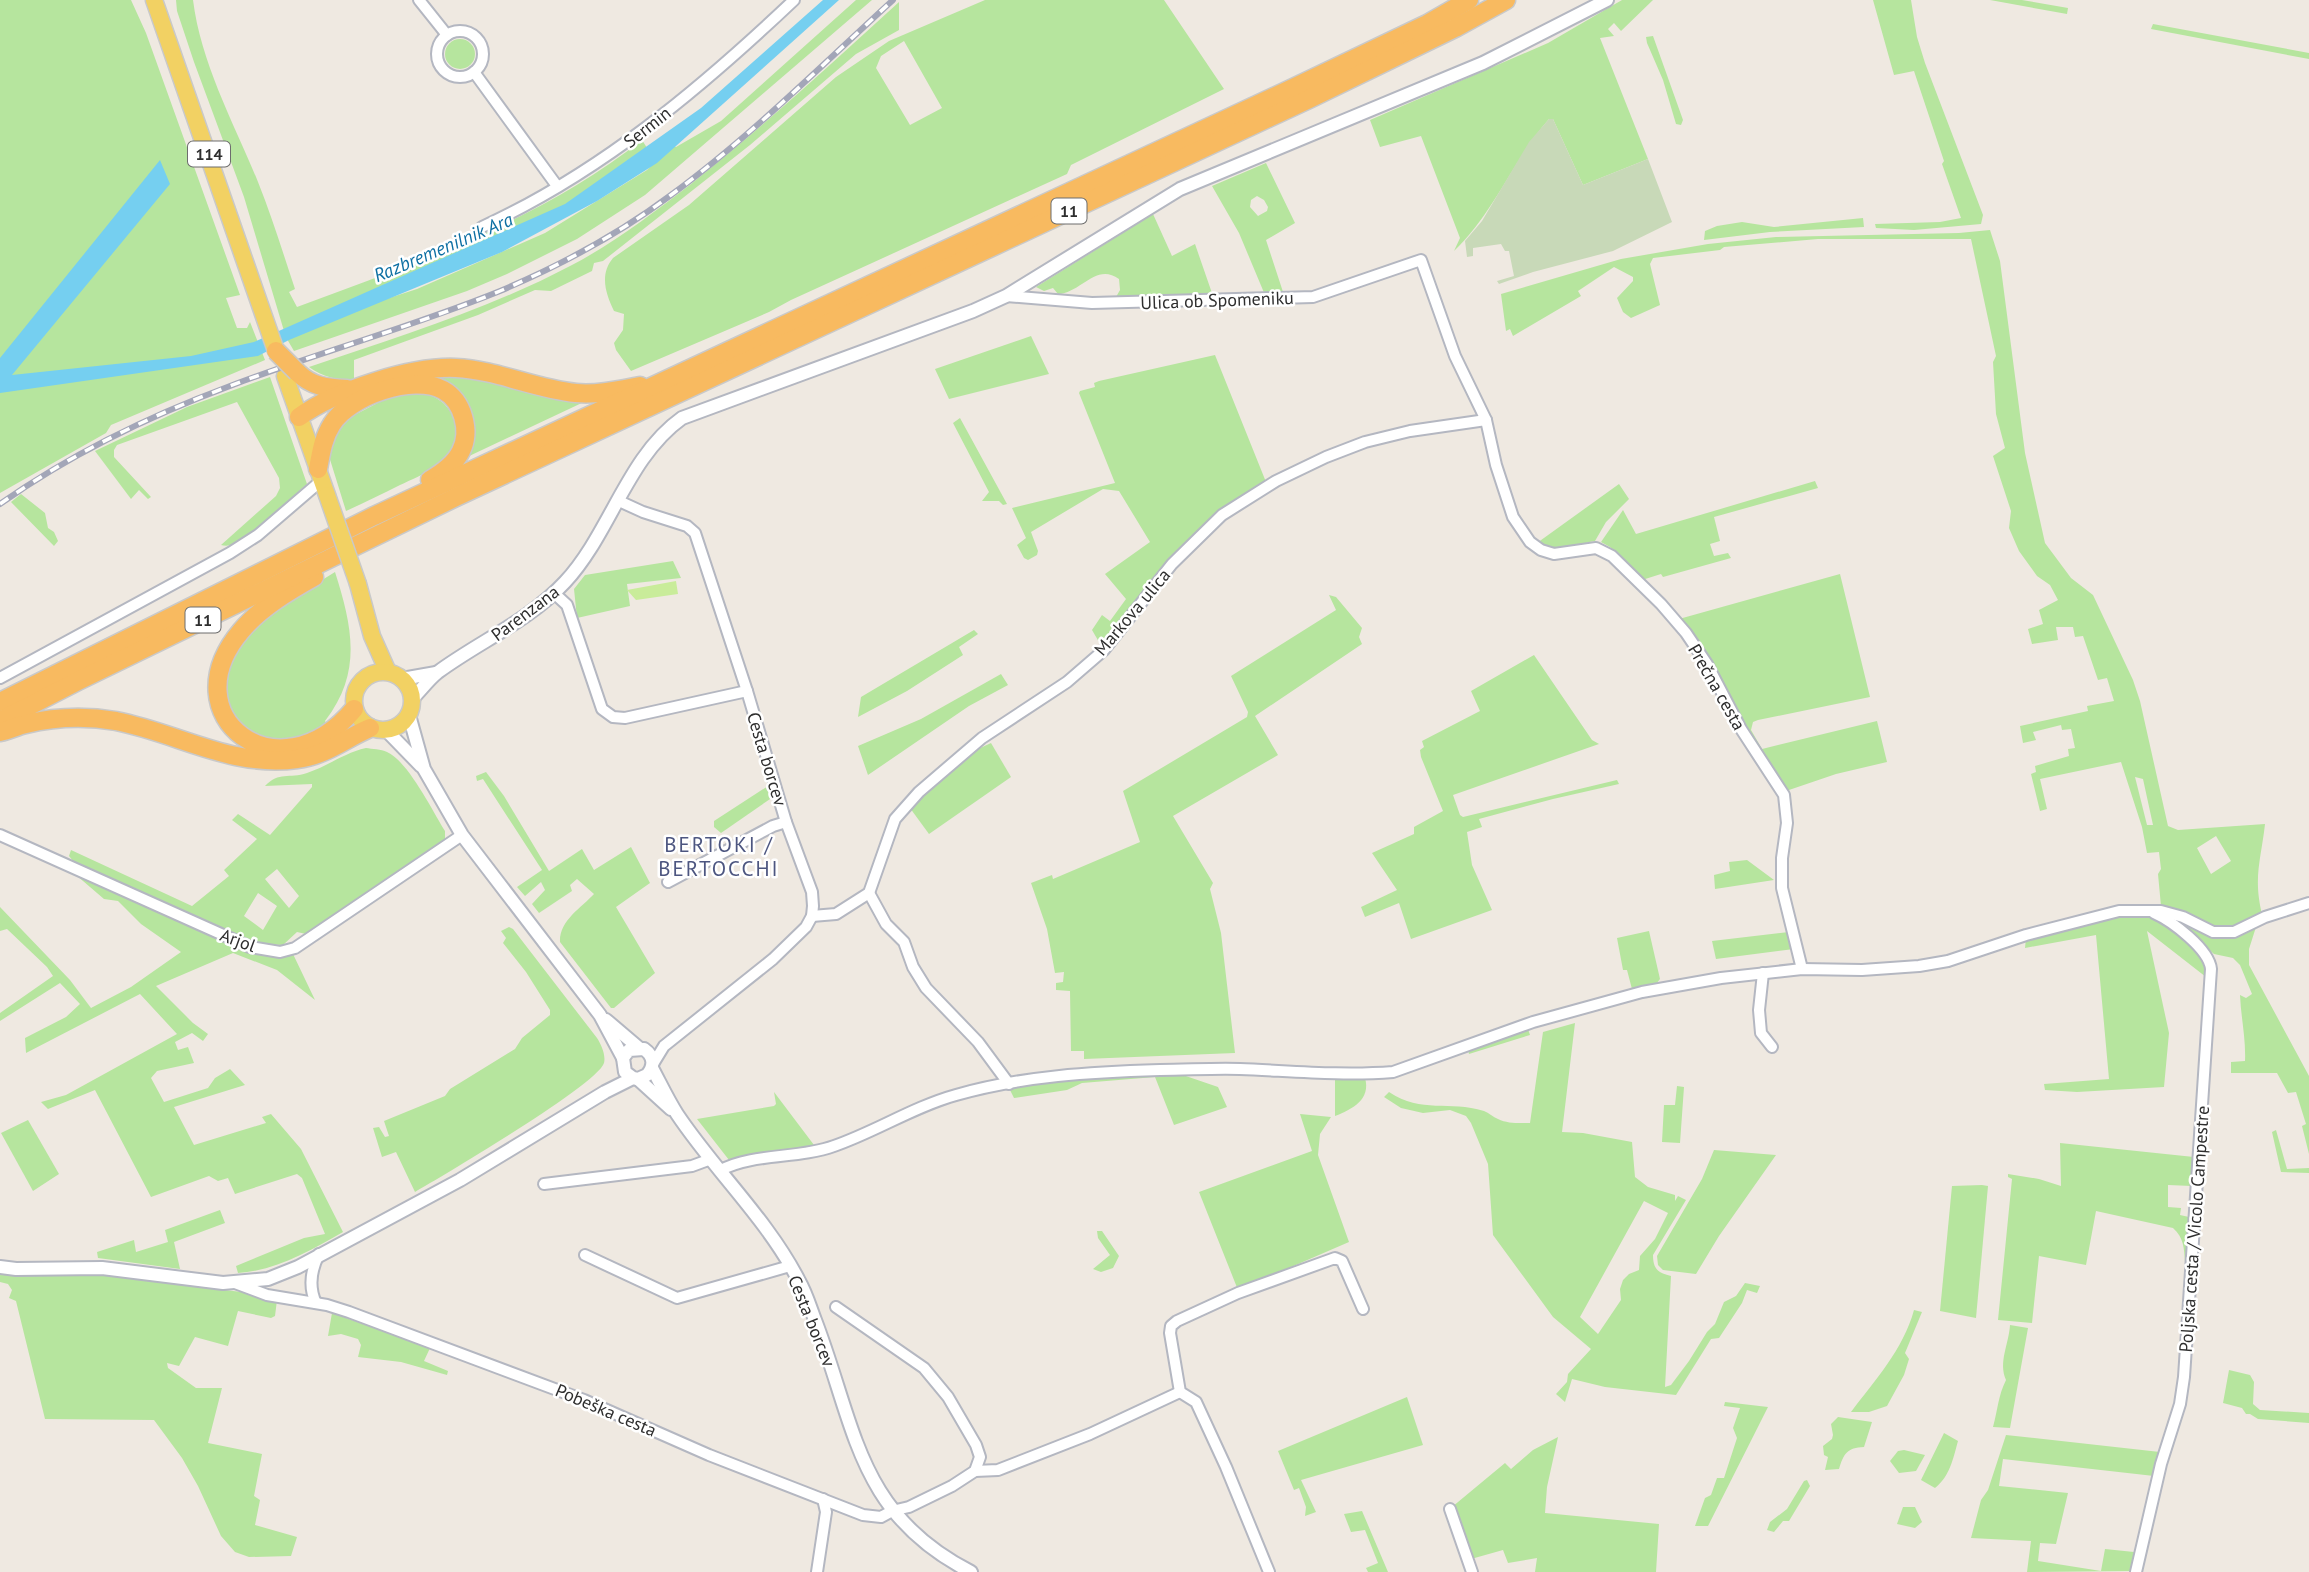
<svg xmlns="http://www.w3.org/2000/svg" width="2309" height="1572" viewBox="0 0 2309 1572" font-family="'PT Sans',sans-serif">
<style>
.green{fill:#b6e59e;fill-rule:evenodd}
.cemetery{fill:#c8d9b8}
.pitch{fill:#c9ec9a}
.water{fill:#75cff0}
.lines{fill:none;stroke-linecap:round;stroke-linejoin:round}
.minor-casing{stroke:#b4b7c1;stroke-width:14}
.tertiary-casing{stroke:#b4b7c1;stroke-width:16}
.primary-casing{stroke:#c9c9c9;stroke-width:19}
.trunk-casing{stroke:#c9c9c9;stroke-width:21}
.minor{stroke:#fff;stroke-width:10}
.tertiary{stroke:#fff;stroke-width:12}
.primary{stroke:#f2d163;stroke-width:16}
.trunk{stroke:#f8ba60;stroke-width:18}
.rail-casing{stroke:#a3a6b8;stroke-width:6}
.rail{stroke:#fff;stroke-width:3.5;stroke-dasharray:10;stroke-linecap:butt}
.primary-bridge-casing{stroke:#c9c9c9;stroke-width:19;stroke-linecap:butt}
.trunk-bridge-casing{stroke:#c9c9c9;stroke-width:21;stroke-linecap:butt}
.primary-bridge{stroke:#f2d163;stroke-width:16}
.trunk-bridge{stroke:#f8ba60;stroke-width:18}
.labels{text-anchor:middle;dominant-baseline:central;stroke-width:5;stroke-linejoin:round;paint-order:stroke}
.shield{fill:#fff;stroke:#6d6d6d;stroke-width:2}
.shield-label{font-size:16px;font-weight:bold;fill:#2e2e2e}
.street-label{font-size:18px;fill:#2e2e2e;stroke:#fff}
.water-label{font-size:19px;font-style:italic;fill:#0d6fa3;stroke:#fff}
.quarter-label{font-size:21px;letter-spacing:2px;fill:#4d5680;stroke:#fff}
</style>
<rect width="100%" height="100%" fill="#efe9e1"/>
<g class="green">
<polygon points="0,0 131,0 146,33 240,295 226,298 237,328 247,328 250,322 265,360 111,425 106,433 0,493"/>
<path d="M176 0H193C201 64 234 123 258 182 272 217 283 253 295 289L289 292 297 307C418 262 539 221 642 140L649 151C629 165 609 183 588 194 489 245 384 284 284 331L244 197 194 62 177 11Z"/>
<polygon points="856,0 872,0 645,195 577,239 507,274 467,291 294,351 287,339 358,308 417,289 545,233 647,170 672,145 676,147 721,121"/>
<path d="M985 0H1164L1224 89 1071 165 1067 174 791 300 769 312 631 371 616 350 614 343 623 330 624 314 614 311C606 294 599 275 613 258L689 205 836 77 889 41ZM904 41 942 108 910 125 876 68 881 56Z"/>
<path d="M1622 0H1653L1621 31 1614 23 1608 29 1614 36 1600 38 1648 159 1583 185 1553 119H1549C1513 160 1494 213 1454 251L1460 238 1421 136 1380 147 1370 120 1548 43Z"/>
<polygon points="1873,0 1911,0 1917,37 1925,63 1983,215 1981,224 1914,230 1876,228 1875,224 1940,222 1961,218 1942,164 1944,161 1914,71 1894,75"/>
<polygon points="1990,0 2022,0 2068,8 2067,14"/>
<path d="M899 2V30L856 54 750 145 603 261 594 263 592 271 551 291 535 290 478 315 354 360V380C336 380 323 377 309 367 398 337 489 309 572 265 614 243 653 213 691 184 763 127 831 64 899 2Z"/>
<polygon points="2153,24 2309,53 2309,59 2151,29"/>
<polygon points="1653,36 1683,120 1681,125 1676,124 1663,80 1647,43 1646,37"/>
<circle cx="460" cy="54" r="15"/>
<path d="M1266 163 1295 223 1266 240 1284 295H1265L1239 233 1212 186ZM1257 196 1264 200 1268 207 1267 211 1258 216 1250 207 1251 200Z"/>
<path d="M1153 214 1172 256 1195 244 1213 296 1116 297 1120 290 1119 279C1096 262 1081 293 1058 294L1053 288 1044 291 1036 287Z"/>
<polygon points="1863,218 1864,227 1770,232 1704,240 1705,231 1717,226 1742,222 1774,227"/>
<path d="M1990 230 2000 261 2025 453 2045 543 2071 578 2093 595 2133 680 2140 701 2168 826 2178 830 2265 824C2261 860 2253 877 2262 914 2253 918 2241 927 2231 928 2210 932 2184 911 2161 906L2158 874 2161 869 2159 852 2147 853 2142 827 2121 762 2040 779 2047 809 2040 811 2031 774 2036 772 2035 766 2069 756 2068 749 2075 748 2071 729 2062 730 2061 725 2033 732 2036 740 2023 743 2020 726 2088 711 2087 706 2114 701 2107 678 2098 680 2083 636 2075 637 2073 627H2056L2058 640 2032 644 2028 629 2043 624 2039 610 2058 600 2050 585 2037 576 2019 551 2009 528 2011 511 1993 456 2005 448 1996 414 1993 362 1996 356 1971 239H1818L1724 247 1720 250 1653 258 1650 264 1660 305 1631 318 1623 312 1617 298 1633 281V277L1614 267 1578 291 1581 296 1513 336 1510 329 1506 331 1501 294 1621 259 1708 244 1776 237 1959 233ZM2135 777 2143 779 2153 825H2147ZM2216 836 2231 861 2211 874 2197 848Z"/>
<polygon points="1031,336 1049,374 949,399 935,369"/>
<path d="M1215 355 1266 482C1245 496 1223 509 1204 526 1166 559 1136 602 1104 641L1099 642 1092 630 1102 615 1110 621 1126 599 1105 574 1150 542 1119 491 1103 489 1031 532 1038 551 1037 555 1028 560 1024 558 1017 545 1026 538 1012 508 1115 483 1079 393 1080 391 1095 387 1094 383 1099 381Z"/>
<polygon points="467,375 586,401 465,458 471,414 425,377"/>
<path d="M270 377 307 484C288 499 248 552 221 545L276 496 280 488 279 478 237 402 117 445 114 450V457L151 497 148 499 139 490 131 499 95 451 187 407Z"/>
<path d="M416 391C435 396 445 400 454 418 472 456 425 473 400 485 382 494 364 503 346 511L328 453 343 421 391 396Z"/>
<polygon points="960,418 1007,504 1003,505 999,501 982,501 989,492 953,423"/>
<polygon points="1815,481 1818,488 1714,517 1720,541 1710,544 1714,556 1728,553 1731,558 1663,577 1661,574 1642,580 1610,547 1601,542 1623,510 1636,534"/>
<path d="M1619 484 1629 499 1606 522 1595 541C1578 544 1552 554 1537 543Z"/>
<polygon points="21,494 45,513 48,528 54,532 58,541 54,546 11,502"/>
<polygon points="673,561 681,578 627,584 630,606 577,618 574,589 585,575"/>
<path d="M335 572C352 626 363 672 325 721L327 725 309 738 269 743 239 727 224 700 229 660 238 645 269 613Z"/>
<polygon points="1840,574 1870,697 1758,720 1753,722 1751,730 1762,749 1877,721 1887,762 1836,774 1789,790 1791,796 1788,798 1741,720 1726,688 1679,619"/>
<polygon points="1329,595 1336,597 1362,628 1359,637 1362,644 1255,716 1278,755 1173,816 1213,883 1210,889 1221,933 1235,1053 1084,1059 1084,1051 1071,1051 1070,991 1056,990 1056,983 1063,982 1064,972 1055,973 1047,929 1031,883 1052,875 1053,879 1140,842 1123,791 1247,717 1248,712 1231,676 1336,610"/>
<polygon points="974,630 978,634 959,647 963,655 907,691 858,717 861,697"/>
<polygon points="1534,655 1592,740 1599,744 1453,795 1460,815 1463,817 1617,780 1619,784 1553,799 1479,819 1482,827 1467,832 1472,865 1492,910 1411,939 1399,903 1365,917 1361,907 1397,890 1372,853 1414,834 1414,827 1443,811 1421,757 1420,750 1424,747 1422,741 1480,711 1471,691"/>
<polygon points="1001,674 1008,685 969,706 868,775 858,746 921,719"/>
<polygon points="991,743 1011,777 929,834 910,808 976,750"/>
<path d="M366 748C372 749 381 749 387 752 408 761 433 812 445 831V839C403 875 354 906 306 934L297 932 283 945 259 944 74 862 69 856 71 850 192 906 229 876 224 870 257 839 232 820 238 814 270 835 312 787V784L265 786C279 771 289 779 307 773 328 766 344 753 366 748ZM277 869 299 896 289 908 265 879ZM258 893 277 906 263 930 244 916Z"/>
<path d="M486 772 504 796 549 871 582 849 594 870 631 847 650 883 616 907 655 973 614 1008H611L560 942C559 921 581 908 594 894L577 879 570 885 572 891 539 913 532 904 545 890 541 882 525 896 517 887 542 870 483 779 477 781 476 776Z"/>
<polygon points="768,786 773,797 721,833 714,827 714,821"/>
<polygon points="1747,860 1774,880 1715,889 1714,875 1730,871 1729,862"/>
<path d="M76 875 241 948C259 954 274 958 293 954L315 1000 277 970 233 953 156 986 193 1023 208 1034 203 1041 192 1033 175 1042 178 1050 188 1047 194 1063 157 1071 151 1078 164 1102 208 1088 215 1078 230 1069 245 1085 174 1107 194 1145 266 1123 262 1117 271 1114 301 1149 343 1232C309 1251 278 1270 238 1273L236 1266 304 1238 325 1234 302 1178 297 1174 235 1194 228 1178 218 1181 209 1176 151 1197 95 1090 48 1109 41 1102 66 1095 177 1034 140 994 26 1053 25 1038 66 1017 80 1004 60 983 0 1021V1013L53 976 47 967 7 929 0 931V907L70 980 91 1008 131 987 181 952 141 924 118 901 104 899Z"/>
<path d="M2120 915C2131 916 2144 914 2154 917 2174 924 2192 945 2206 961V977L2147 931 2169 1033 2164 1087 2077 1092 2045 1090 2044 1084 2109 1079 2096 935 2025 948 2026 938Z"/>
<path d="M2179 920C2214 936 2219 946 2256 927L2249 949V965L2309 1076V1154L2302 1126 2306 1124 2296 1092 2288 1093 2277 1073H2231V1062L2245 1061C2246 1039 2241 1018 2240 995L2246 998 2252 994 2240 965 2233 958 2214 954 2176 921Z"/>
<path d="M509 927 513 929 597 1038C601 1044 606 1055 604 1063 598 1084 443 1176 415 1192L396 1152 382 1157 373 1128 379 1127 385 1137 389 1136 384 1121 445 1096 450 1089 515 1049 522 1038 550 1015V1010L526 972 503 943 506 938 501 931Z"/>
<polygon points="1649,931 1660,979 1656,984 1632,989 1627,970 1623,970 1617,938"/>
<polygon points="1789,932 1794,949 1716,959 1712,941"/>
<path d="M1575 1023 1562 1132 1583 1133 1632 1142 1635 1177 1648 1187 1675 1195V1201L1678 1196 1686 1200 1653 1255C1653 1269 1658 1273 1671 1276L1665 1387 1671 1385 1689 1361 1707 1332 1715 1324 1724 1302 1736 1296 1745 1283 1760 1286 1757 1293 1747 1290 1742 1303 1719 1338 1711 1339 1676 1395 1605 1387 1572 1379 1565 1402 1556 1394 1567 1382 1568 1374 1591 1349 1553 1317 1493 1235 1488 1164 1471 1123 1466 1116 1450 1110 1423 1113 1401 1108 1384 1097 1389 1092C1422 1114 1449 1100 1484 1111 1489 1113 1493 1117 1498 1119 1508 1124 1520 1123 1530 1123L1543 1032ZM1644 1201 1668 1213 1655 1239 1640 1256 1639 1270 1629 1274 1623 1280 1620 1289 1621 1300 1598 1334 1580 1317Z"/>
<polygon points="1528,1029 1530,1035 1469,1054 1468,1049"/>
<path d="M1177 1073 1218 1087 1227 1107 1174 1125 1155 1077 1082 1083 1067 1090 1014 1098 1010 1090C1030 1082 1048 1082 1069 1080 1105 1076 1141 1074 1177 1073Z"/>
<path d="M1335 1078H1365C1371 1099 1353 1109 1335 1116Z"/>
<polygon points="1677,1086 1684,1087 1680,1143 1662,1142 1664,1105 1675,1105"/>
<polygon points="774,1092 814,1145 813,1148 729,1160 697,1119 774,1106 776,1104"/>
<polygon points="1300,1114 1331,1117 1320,1134 1318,1155 1349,1242 1238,1290 1199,1192 1312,1151"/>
<polygon points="28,1120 59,1174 33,1191 1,1133"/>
<polygon points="2276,1130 2287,1169 2309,1168 2309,1173 2281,1172 2272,1132"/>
<path d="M2060 1143 2194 1157 2192 1186 2168 1185V1207L2181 1208 2180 1215 2189 1217 2185 1262C2184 1248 2184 1238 2173 1228L2096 1211 2086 1265 2039 1256 2032 1323 1998 1320 2012 1179 2008 1177V1174L2039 1179 2061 1186Z"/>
<polygon points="1714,1150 1776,1155 1719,1236 1696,1274 1663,1270 1658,1265 1657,1256 1702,1179"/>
<polygon points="1982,1185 1988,1186 1976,1318 1940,1311 1952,1186"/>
<polygon points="220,1210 225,1223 174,1242 180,1269 98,1258 97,1252 134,1240 136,1252 168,1242 165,1230"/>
<polygon points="1097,1231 1102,1231 1119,1256 1113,1268 1101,1272 1093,1269 1110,1255 1098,1238"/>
<polygon points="0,1275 99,1275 250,1293 277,1300 275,1316 271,1318 238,1311 228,1346 195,1337 179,1366 167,1363 168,1368 196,1388 222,1388 208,1443 262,1454 254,1496 260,1500 255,1525 297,1537 291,1556 249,1557 235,1552 221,1536 198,1486 182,1458 154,1420 45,1419 16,1301 9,1298 12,1290 8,1284 0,1282"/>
<path d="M1914 1310 1922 1312 1905 1353 1909 1359 1904 1375 1887 1406 1869 1412H1851C1875 1380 1903 1350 1914 1310Z"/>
<polygon points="332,1313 430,1348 424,1361 448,1371 447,1375 401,1362 358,1357 361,1345 358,1339 341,1334 328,1336"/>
<path d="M2010 1325 2028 1328 2010 1428 1993 1427C1998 1409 1998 1396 2006 1380 1998 1362 2009 1344 2010 1325Z"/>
<polygon points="2229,1370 2250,1375 2254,1382 2253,1404 2260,1410 2309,1413 2309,1423 2258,1419 2250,1414 2246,1414 2242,1408 2223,1403"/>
<polygon points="1407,1397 1423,1445 1301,1480 1316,1512 1305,1516 1306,1507 1299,1488 1294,1490 1278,1451"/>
<polygon points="1725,1402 1768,1407 1708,1526 1695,1526 1705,1498 1711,1495 1717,1478 1724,1478 1737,1438 1733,1428 1740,1408 1724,1406"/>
<path d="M1838 1417 1872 1422 1864 1447C1847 1448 1844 1453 1839 1469L1825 1470 1828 1457 1824 1455 1823 1446 1832 1439 1833 1435 1831 1424Z"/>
<path d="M1944 1433 1958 1441C1953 1459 1950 1476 1935 1488L1921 1480Z"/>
<polygon points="2006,1435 2160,1452 2154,1476 2003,1459 1999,1486 2068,1493 2056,1544 2040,1543 2038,1561 2101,1571 2105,1549 2134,1552 2131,1571 2027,1572 2031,1541 1971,1538 1981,1500 1988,1490"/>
<polygon points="1558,1437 1547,1487 1545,1513 1659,1524 1656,1572 1535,1572 1537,1558 1508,1563 1503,1550 1471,1559 1452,1507 1505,1463 1511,1469 1533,1450"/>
<polygon points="1904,1450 1925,1455 1916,1471 1899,1473 1890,1461 1898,1451"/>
<polygon points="1807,1480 1810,1486 1789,1521 1783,1521 1774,1532 1767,1530 1770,1522 1787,1509 1804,1481"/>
<polygon points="1903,1507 1915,1507 1922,1522 1915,1528 1897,1524"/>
<polygon points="1362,1511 1388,1572 1368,1572 1366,1568 1378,1563 1365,1530 1351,1532 1344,1514"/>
</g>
<polygon class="cemetery" points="1549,119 1553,119 1583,185 1648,159 1672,222 1613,251 1533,272 1499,284 1497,281 1514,276 1509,251 1505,251 1501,244 1473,248 1473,256 1467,257 1465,241 1482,221 1529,142"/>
<polygon class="pitch" points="676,581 678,594 636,600 627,590"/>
<polygon class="water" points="823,0 839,0 657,163 597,201 502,252 289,340 258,356 0,393 0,358 160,160 170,184 12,375 191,356 254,342 565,204 701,108"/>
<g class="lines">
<g class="minor-casing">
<g id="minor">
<polyline points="419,0 447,35"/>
<circle cx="460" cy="54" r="23"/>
<polyline points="474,72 557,186"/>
<path d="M482 227C600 173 700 89 794 0"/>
<polyline points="1006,296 1092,303 1313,297 1421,260 1455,356 1486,420 1496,465 1513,517 1530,542 1541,550 1554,554 1596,548 1612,556 1661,604 1686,633 1707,664 1741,729 1784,795 1787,823 1782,858 1782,888 1802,969"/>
<polyline points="619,501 643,512 687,526 695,533 747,691 786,822 812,892 813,906 812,916 806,927 773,959 664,1046 653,1064"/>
<polyline points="554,593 567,605 602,709 613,717 625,718 747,691"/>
<polyline points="0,678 230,553 258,535 322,480"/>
<polyline points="0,835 250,947 280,952 295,948 462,835"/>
<polyline points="668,882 773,826 786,822"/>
<polyline points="869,893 886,924 904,942 913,967 926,988 978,1042 1009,1084"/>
<polyline points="812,916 836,914 869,893 895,819 919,792 982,738 1067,682 1104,650 1172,564 1222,515 1276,481 1326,457 1365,442 1410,431 1486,420"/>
<polyline points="1763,973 1759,1010 1761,1033 1772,1047"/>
<path d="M721 1170C753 1153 798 1159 834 1146 875 1132 913 1107 956 1095 1022 1076 1093 1072 1160 1070 1187 1070 1214 1068 1240 1069 1291 1071 1342 1076 1393 1072L1533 1022 1642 992 1721 978 1802 969 1862 970 1919 966 1948 961 2026 935 2119 911H2161L2183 917 2213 932H2234L2265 917 2309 903"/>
<polyline points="544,1184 692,1166 711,1159"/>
<polyline points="585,1255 677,1298 790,1266"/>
<polyline points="235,1283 267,1295 327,1305 349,1312 584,1400 709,1455 863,1515 881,1517 892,1511 909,1507 952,1486 975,1471 980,1457 976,1445 948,1397 924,1368 836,1307"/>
<path d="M316 1303C308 1286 311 1270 319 1254"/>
<polyline points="975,1471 998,1470 1090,1434 1180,1392"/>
<polyline points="1450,1509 1472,1572"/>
<polyline points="817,1572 826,1512 823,1499"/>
<polyline points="1269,1572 1226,1467 1196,1402 1180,1392 1170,1333 1171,1326 1177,1321 1238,1293 1335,1258 1342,1261 1363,1309"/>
<path d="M2136 1572 2161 1464 2180 1404 2184 1377 2211 969C2209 949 2172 921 2154 913"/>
</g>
</g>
<g class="tertiary-casing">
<g id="tertiary">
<polyline points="402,679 436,673"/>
<path d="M412 699C421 690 429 679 438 672 480 641 529 621 565 582 610 534 627 457 682 418L973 311 1006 296 1180 189 1483 63 1607 0"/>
<polyline points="409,715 424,769 462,835 600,1015 623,1058"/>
<polyline points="386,730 421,766"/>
<polyline points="606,1020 639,1048"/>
<path d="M652 1068C660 1083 668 1100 677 1114 715 1171 768 1220 799 1281 806 1293 810 1307 815 1320 856 1427 857 1514 971 1572"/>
<polyline points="638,1079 671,1109"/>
<path d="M0 1267 16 1269 102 1268 223 1283 268 1279 298 1267 460 1180 605 1092 633 1078 638 1079 647 1075C655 1066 654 1056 644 1049L629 1050 623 1058 625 1072 633 1078"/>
</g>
</g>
<g class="primary-casing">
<g id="primary">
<polyline points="154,0 276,351"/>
<polyline points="285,376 327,495"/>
<polyline points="358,584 372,636 388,672"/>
<circle cx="383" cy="701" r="29"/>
</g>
</g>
<g class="trunk-casing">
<g id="trunk">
<path d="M297 372C312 387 327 388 347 389"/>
<path d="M299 417C335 391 411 366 456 368 497 370 535 389 576 393 597 395 619 390 640 386"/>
<path d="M318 469C321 453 323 438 332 424 349 396 413 374 443 390 463 401 471 431 461 451 455 464 442 473 430 480"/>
<path d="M314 577C289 591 260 608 241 631 169 716 278 800 354 709"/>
<polyline points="0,702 374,516 1293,88 1427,24 1469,0"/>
<polyline points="0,721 78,681 456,497 1309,99 1455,28 1506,0"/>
<path d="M0 732C9 730 17 726 26 724 55 717 86 716 116 721 178 733 232 768 297 759 325 756 346 738 370 728"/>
</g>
</g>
<use href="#minor" class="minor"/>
<use href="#tertiary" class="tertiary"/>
<use href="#primary" class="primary"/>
<use href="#trunk" class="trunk"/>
<g class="rail-casing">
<path id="rail" d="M0 504C71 454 149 416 230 386 319 352 412 327 500 291 559 266 619 234 671 195 750 137 821 66 893 0"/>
</g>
<use href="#rail" class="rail"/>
<g class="primary-bridge-casing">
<polyline id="primary-bridge" points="327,495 358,584"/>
</g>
<g class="trunk-bridge-casing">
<polyline id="trunk-bridge" points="276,351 297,372"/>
</g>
<use href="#primary-bridge" class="primary-bridge"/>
<use href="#trunk-bridge" class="trunk-bridge"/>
</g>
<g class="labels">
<g class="shield">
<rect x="188" y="141.5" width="42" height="25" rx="5"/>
<rect x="1051.5" y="198.5" width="35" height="25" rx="5"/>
<rect x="185.5" y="607.5" width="35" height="25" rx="5"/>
</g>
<g class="shield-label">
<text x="209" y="154">114</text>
<text x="1069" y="211">11</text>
<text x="203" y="620">11</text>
</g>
<g class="street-label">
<text transform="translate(647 127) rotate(-38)">Sermin</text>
<text transform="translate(1217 300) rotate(-2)">Ulica ob Spomeniku</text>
<text transform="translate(1132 612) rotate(-50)">Markova ulica</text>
<text transform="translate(525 613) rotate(-37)">Parenzana</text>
<text transform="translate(1717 687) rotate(60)">Prečna cesta</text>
<text transform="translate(767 759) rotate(73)">Cesta borcev</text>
<text transform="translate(238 940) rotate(20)">Arjol</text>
<text transform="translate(2194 1229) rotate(-86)">Poljska cesta / Vicolo Campestre</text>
<text transform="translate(812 1321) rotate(68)">Cesta borcev</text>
<text transform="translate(606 1410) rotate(23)">Pobeška cesta</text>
</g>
<g class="water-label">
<text transform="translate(443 247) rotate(-23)">Razbremenilnik Ara</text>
</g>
<g class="quarter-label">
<text x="719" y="844">BERTOKI /<tspan x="719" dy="24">BERTOCCHI</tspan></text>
</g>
</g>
</svg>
